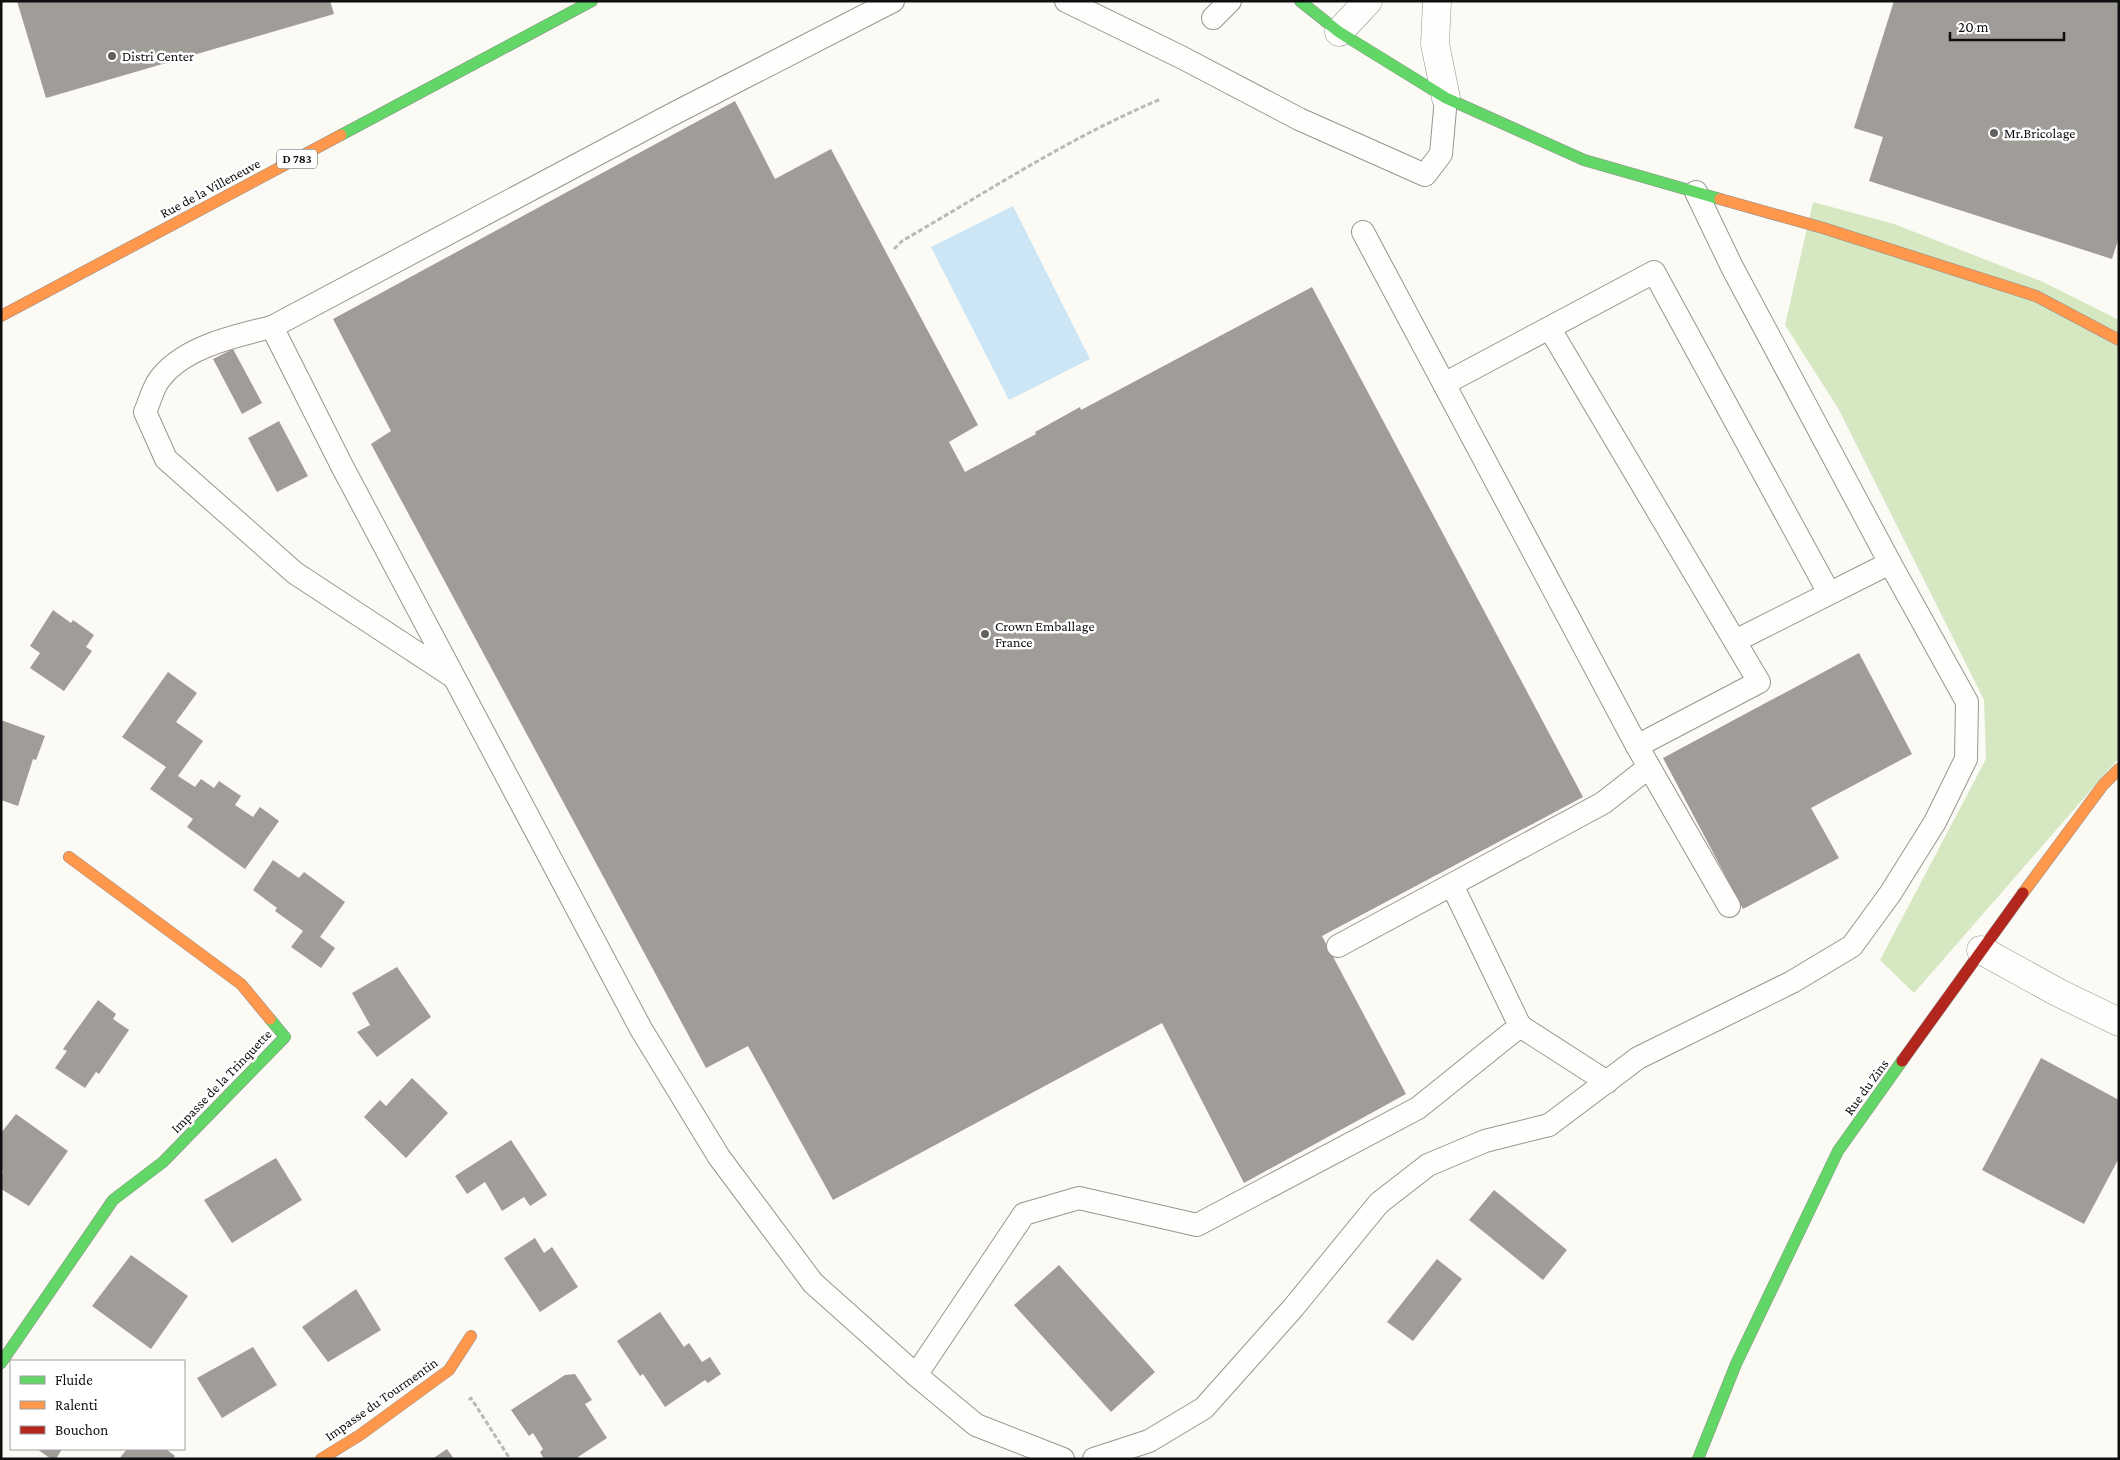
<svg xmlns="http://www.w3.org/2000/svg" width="2120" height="1460" viewBox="0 0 2120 1460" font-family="'Crimson Pro',serif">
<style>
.forest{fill:#d6e8c2}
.water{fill:#cce6f5}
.building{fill:#a09d99}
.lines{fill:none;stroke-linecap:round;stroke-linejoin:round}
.lane-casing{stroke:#969592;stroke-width:24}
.street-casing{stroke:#969592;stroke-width:29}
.fast-casing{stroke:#8c8b89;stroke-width:12}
.slow-casing{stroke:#8c8b89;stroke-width:12}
.jam-casing{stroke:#8c8b89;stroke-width:12}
.path{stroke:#b9b9b8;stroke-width:3;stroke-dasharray:5 2.5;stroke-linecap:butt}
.lane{stroke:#fffefd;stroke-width:22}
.street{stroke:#fffefd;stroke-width:28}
.fast{stroke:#63d668;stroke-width:11}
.slow{stroke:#ff974d;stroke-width:11}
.jam{stroke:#b3261e;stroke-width:11}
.poi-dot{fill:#62615f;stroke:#fff;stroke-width:2}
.labels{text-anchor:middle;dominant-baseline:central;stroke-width:5;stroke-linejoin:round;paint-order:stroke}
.shield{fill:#fff;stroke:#575757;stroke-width:1}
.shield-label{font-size:12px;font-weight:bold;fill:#0f0f0f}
.poi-label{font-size:14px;fill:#0f0f0f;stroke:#fff;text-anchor:start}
.street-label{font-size:14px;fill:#0f0f0f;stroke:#fff}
</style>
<rect width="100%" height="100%" fill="#fcfaf4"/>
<polygon class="forest" points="1813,202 1894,224 2043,282 2119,320 2119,758 1914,993 1880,960 1986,759 1984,700 1838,408 1785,325"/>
<polygon class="water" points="1013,206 1090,359 1009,400 931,247"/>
<g class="building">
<polygon points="17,1 330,1 334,14 46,98"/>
<polygon points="1894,1 2119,1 2119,237 2112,259 1869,181 1883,137 1854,128"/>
<polygon points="735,101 775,179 831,149 978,425 949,442 965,472 1036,434 1035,432 1080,407 1081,410 1312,287 1583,797 1322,936 1406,1094 1244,1183 1162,1023 833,1200 748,1046 706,1068 371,444 391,431 333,319"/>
<polygon points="233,349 262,403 242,414 213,359"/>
<polygon points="279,421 308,476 277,492 248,438"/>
<polygon points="53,610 71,623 73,620 94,635 86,647 92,651 64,691 30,668 40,653 30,646"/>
<polygon points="1859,653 1912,754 1811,808 1839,858 1743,909 1663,758"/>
<polygon points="168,672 197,693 176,722 203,741 178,776 195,787 201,779 214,788 219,781 241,796 235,805 253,817 260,807 279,821 245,869 187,827 193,819 150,789 166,767 122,737"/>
<polygon points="1,720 45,736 36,760 33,759 18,806 1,800"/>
<polygon points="273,860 299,878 304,872 345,902 320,937 335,948 321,968 291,947 303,931 275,911 277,908 253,890"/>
<polygon points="397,967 431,1017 377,1057 357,1032 370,1025 352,993"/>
<polygon points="98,1000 116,1014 113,1019 129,1030 99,1074 96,1072 85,1088 55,1068 67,1051 63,1049"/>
<polygon points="2041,1058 2119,1100 2119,1158 2084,1224 1982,1170"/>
<polygon points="412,1078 448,1113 406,1158 364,1117 380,1100 386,1106"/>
<polygon points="16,1114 68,1151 29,1206 1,1189 1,1176 3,1171 1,1169 1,1133"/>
<polygon points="511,1140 547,1195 530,1206 524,1197 502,1211 485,1182 467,1194 455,1176"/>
<polygon points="276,1158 302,1200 232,1243 204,1200"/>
<polygon points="1494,1190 1567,1250 1543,1280 1469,1220"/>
<polygon points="535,1238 544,1253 552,1247 578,1287 540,1312 504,1258"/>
<polygon points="131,1255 188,1296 151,1349 92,1306"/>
<polygon points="1437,1259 1462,1279 1413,1341 1387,1322"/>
<polygon points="1059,1265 1155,1372 1111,1412 1014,1305"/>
<polygon points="356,1289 381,1330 328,1362 302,1327"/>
<polygon points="660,1312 684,1347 689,1343 702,1362 710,1357 721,1374 708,1383 705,1380 665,1407 643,1374 640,1376 617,1341"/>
<polygon points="253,1347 277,1385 222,1418 197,1378"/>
<polygon points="575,1374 592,1400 585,1404 607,1438 578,1457 579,1459 544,1459 540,1452 543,1449 533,1433 529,1436 511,1410 565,1375"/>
<polygon points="37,1449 62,1449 56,1459 51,1459"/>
<polygon points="127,1449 166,1449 175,1456 173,1459 119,1459"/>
<polygon points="447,1449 454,1459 432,1459"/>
</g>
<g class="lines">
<g class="lane-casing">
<g id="lane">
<polyline points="893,1 671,115 272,327 342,466 641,1029 719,1157 813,1283 916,1375 976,1425 1063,1459"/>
<polyline points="1066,1 1181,57 1299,119 1425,175 1441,154 1446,98"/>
<polyline points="1213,18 1230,1"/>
<polyline points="1696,192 1732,267 1890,563 1735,641"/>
<polyline points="1363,232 1637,746 1729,906"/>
<path d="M272 327C234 336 179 348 157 383 152 392 149 403 145 412L166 459 295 573 452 676"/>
<polyline points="1550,329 1759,682 1637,746"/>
<polyline points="1444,384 1654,272 1829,593"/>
<polyline points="1452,885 1520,1026"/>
<polyline points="1338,946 1603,803 1649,767"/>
<polyline points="916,1375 1024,1214 1079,1198 1197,1225 1418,1108 1520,1026 1607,1082"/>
<polyline points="1094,1459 1149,1441 1204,1408 1293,1308 1379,1203 1428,1165 1485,1141 1549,1125 1638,1058 1792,982 1852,946 1890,894 1935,822 1966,759 1967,702 1890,563"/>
</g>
</g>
<g class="street-casing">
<g id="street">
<polyline points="1437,1 1435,44 1446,98"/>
<polyline points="1339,32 1368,1"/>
<polyline points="1981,950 2059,993 2119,1022"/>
</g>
</g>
<g class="fast-casing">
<g id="fast">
<polyline points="1300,1 1339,32 1446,98 1584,160 1720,199"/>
<polyline points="341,135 592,1"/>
<polyline points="1,1363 113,1200 163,1162 285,1037 270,1019"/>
<polyline points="1698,1459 1736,1364 1838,1151 1902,1061"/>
</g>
</g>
<g class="slow-casing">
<g id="slow">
<polyline points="1720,199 1823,228 2036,296 2119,340"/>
<polyline points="1,316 341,135"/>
<polyline points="69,857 241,984 270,1019"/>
<polyline points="2023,893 2103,785 2119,769"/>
<polyline points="321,1459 360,1435 449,1370 471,1336"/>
</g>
</g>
<g class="jam-casing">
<polyline id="jam" points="1902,1061 2023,893"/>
</g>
<g class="path">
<path d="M894 249 902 241C987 192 1070 137 1161 99"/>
<polyline points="469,1400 471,1398 510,1459"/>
</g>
<use href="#lane" class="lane"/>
<use href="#street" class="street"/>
<use href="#fast" class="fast"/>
<use href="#slow" class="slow"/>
<use href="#jam" class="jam"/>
</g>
<g class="poi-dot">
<circle cx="112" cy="56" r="5"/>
<circle cx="1994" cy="133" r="5"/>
<circle cx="985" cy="634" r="5"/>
</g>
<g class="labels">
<rect class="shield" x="277" y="149.5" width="40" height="19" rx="4"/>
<g class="shield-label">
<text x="297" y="159">D 783</text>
</g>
<g class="poi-label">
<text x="122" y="56">Distri Center</text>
<text x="2004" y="133">Mr.Bricolage</text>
<text x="995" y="626">Crown Emballage<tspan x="995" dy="16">France</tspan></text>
</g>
<g class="street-label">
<text transform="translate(210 188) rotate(-28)">Rue de la Villeneuve</text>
<text transform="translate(221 1081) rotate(-46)">Impasse de la Trinquette</text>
<text transform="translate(1866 1087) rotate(-54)">Rue du Zins</text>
<text transform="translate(381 1399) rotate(-35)">Impasse du Tourmentin</text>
</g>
</g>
<rect width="2120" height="1460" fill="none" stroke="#0f0f0f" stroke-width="5"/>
<rect x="10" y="1360" width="175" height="90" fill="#ffffff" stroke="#9f9f9f"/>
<rect x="20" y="1376" width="25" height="8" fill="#63d668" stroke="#9f9f9f"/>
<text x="55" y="1385" font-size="15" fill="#0f0f0f">Fluide</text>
<rect x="20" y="1401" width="25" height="8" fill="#ff974d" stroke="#9f9f9f"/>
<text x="55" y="1410" font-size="15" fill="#0f0f0f">Ralenti</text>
<rect x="20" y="1426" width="25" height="8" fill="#b3261e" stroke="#9f9f9f"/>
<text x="55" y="1435" font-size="15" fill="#0f0f0f">Bouchon</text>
<path d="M1950 32v8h114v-8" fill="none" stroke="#0f0f0f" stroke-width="2.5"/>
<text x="1958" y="32" font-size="15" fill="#0f0f0f" stroke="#ffffff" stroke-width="4" paint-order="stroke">20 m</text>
</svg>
